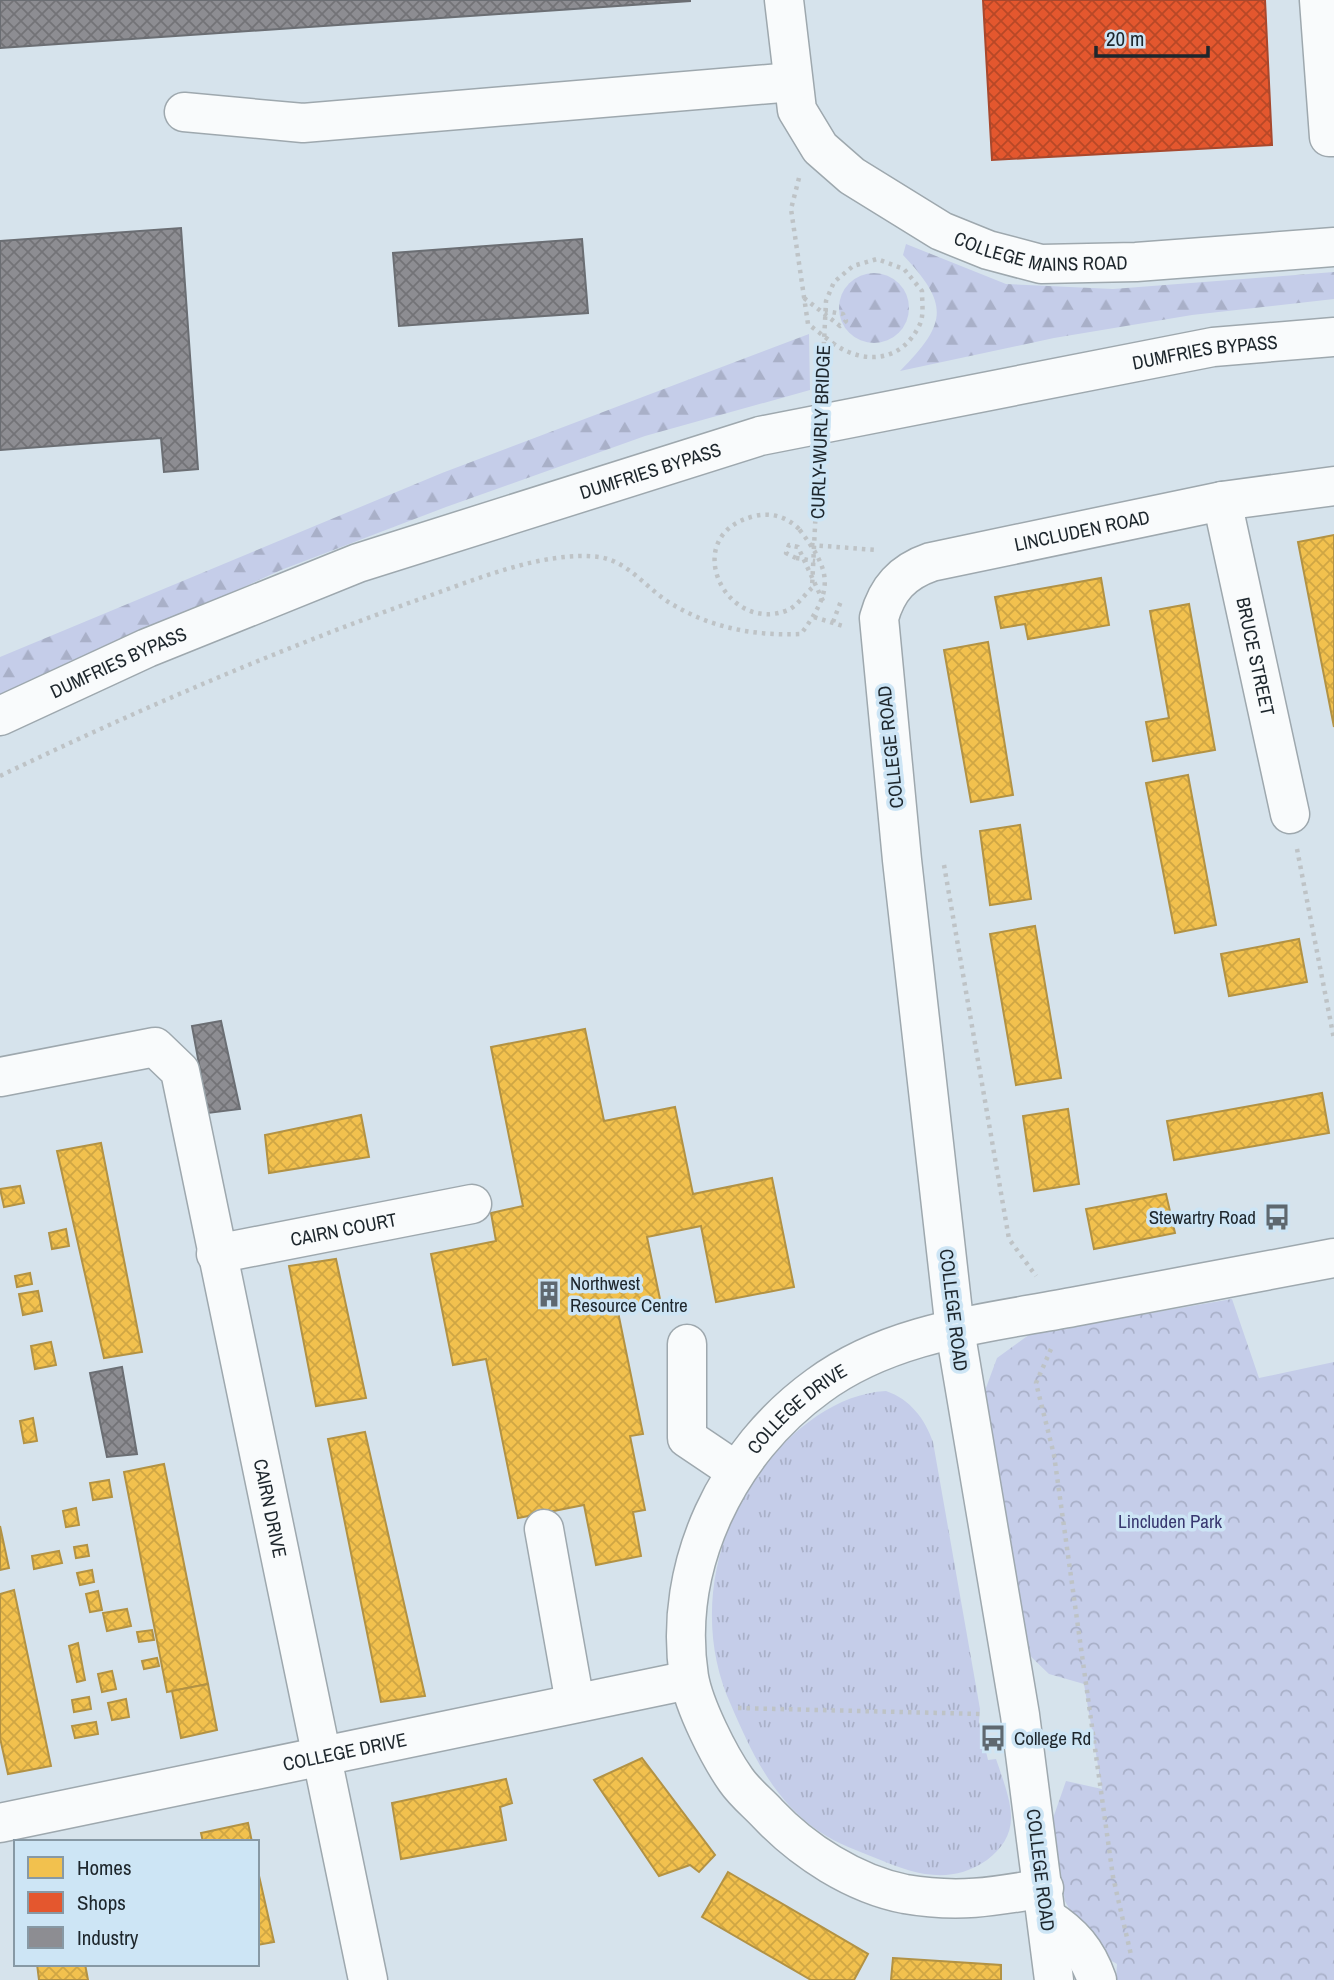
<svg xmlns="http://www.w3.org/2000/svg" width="1334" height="1980" viewBox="0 0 1334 1980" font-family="'Archivo Narrow',sans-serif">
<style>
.grass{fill:url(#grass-tufts)}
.forest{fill:url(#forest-firs)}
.park{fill:url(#park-crowns)}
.homes{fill:url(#homes-cross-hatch);stroke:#b29244;stroke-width:2}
.shops{fill:url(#shops-cross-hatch);stroke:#a8482d;stroke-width:2}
.industry{fill:url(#industry-cross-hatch);stroke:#6b6e73;stroke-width:2}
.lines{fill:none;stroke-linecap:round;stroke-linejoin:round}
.minor-casing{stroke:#9ea8ae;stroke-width:41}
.highway-casing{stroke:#9ea8ae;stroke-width:41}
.path{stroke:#bec3c6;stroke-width:4.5;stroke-dasharray:3.5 5;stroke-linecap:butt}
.minor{stroke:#f9fbfc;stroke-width:38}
.highway{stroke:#f9fbfc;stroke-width:38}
.path-bridge{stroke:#bec3c6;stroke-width:4.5;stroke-dasharray:3.5 5;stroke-linecap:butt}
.labels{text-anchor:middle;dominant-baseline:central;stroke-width:7;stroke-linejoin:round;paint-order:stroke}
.street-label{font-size:19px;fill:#1d262c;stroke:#cde5f5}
.poi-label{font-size:19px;fill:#1d262c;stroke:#cde5f5;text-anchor:start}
.park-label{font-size:19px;fill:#393870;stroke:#cde5f5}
</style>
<defs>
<pattern id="grass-tufts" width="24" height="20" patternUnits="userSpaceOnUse" patternTransform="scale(1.75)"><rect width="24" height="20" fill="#c5cde9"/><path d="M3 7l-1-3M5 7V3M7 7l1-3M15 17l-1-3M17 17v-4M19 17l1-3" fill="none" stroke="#a9b0c8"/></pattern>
<pattern id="forest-firs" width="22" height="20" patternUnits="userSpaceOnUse" patternTransform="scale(1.75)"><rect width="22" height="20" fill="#c5cde9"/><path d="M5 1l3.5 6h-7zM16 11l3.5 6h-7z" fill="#a9b0c8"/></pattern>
<pattern id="park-crowns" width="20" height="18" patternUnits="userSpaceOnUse" patternTransform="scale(1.75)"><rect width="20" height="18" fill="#c5cde9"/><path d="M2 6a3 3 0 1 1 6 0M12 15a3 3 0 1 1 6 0" fill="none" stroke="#a9b0c8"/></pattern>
<pattern id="homes-cross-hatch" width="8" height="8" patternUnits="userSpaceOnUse" patternTransform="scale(1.75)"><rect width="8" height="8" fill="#f2c14e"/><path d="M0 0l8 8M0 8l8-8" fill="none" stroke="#cfa644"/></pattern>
<pattern id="shops-cross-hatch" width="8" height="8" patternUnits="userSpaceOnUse" patternTransform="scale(1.75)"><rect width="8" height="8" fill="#e4572e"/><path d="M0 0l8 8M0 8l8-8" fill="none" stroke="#b84827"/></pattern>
<pattern id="industry-cross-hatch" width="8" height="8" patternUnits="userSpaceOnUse" patternTransform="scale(1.75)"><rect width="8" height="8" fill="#8d8d92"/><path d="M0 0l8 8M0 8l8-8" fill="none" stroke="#737377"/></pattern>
</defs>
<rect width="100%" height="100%" fill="#d6e3ec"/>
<path class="grass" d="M886 1391C910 1399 925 1419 933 1442L980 1709 979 1722 988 1760 996 1759C1002 1777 1010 1797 1011 1815 1012 1834 1002 1849 987 1860 951 1885 916 1875 878 1859 858 1851 838 1844 820 1832 774 1801 752 1754 731 1705 700 1637 708 1557 746 1492 775 1444 828 1394 886 1391Z"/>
<g class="forest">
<path d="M906 244 1006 284 1113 289 1334 272V299L1192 315 1054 338 900 371C947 323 950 305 903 255Z"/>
<circle cx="874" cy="308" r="35"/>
<polygon points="809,334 810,390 645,436 446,507 281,570 0,698 0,657 442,473"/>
</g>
<polygon class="park" points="1232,1299 1259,1378 1334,1362 1334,1980 1116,1980 1117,1964 1091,1949 1065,1901 1051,1824 1066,1781 1102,1789 1084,1684 1049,1674 1024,1650 983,1396 997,1358 1030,1334"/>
<g class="homes">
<polygon points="1334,535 1334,727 1298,542"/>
<polygon points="1101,578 1109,625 1028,639 1025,624 1001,628 995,597"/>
<polygon points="1189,604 1215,750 1153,761 1146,722 1169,718 1150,611"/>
<polygon points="988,642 1013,795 971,802 944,650"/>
<polygon points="1188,775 1216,925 1175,933 1146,783"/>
<polygon points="1020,825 1031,899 990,905 980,831"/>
<polygon points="1035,926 1061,1078 1016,1085 990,934"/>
<polygon points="1299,939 1307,982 1229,996 1221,954"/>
<polygon points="585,1029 604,1121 675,1107 693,1194 772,1178 794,1287 716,1302 701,1226 647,1237 661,1304 618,1312 643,1434 630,1436 645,1510 633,1512 641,1556 596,1565 584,1505 518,1518 486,1359 453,1365 431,1254 496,1241 491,1213 523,1206 491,1047"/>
<polygon points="1322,1093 1329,1133 1174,1160 1167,1121"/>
<polygon points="1068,1109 1079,1184 1034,1191 1023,1116"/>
<polygon points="361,1115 369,1157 269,1173 265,1135"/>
<polygon points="101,1143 142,1352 104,1358 57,1151"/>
<polygon points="20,1186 24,1203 4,1207 0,1189"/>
<polygon points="1166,1194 1175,1233 1094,1249 1086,1209"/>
<polygon points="66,1229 69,1246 52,1249 49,1233"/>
<polygon points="336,1259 366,1398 316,1406 289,1266"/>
<polygon points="30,1273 32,1284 17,1287 15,1276"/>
<polygon points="38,1291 42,1311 23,1315 19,1294"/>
<polygon points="51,1342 56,1365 35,1369 31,1346"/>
<polygon points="33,1418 37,1441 24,1443 20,1421"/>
<polygon points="365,1432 425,1696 381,1702 328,1439"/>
<polygon points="164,1464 208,1684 167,1692 124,1472"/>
<polygon points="109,1480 112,1497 93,1500 90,1483"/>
<polygon points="76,1508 79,1525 66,1527 63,1511"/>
<polygon points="0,1526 9,1568 0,1570"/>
<polygon points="87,1545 89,1556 76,1558 74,1547"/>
<polygon points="59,1551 62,1563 34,1569 32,1556"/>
<polygon points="92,1570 94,1582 80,1585 77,1573"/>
<polygon points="14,1590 51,1766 8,1774 0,1738 0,1594"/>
<polygon points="98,1591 102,1610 90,1612 86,1594"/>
<polygon points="127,1609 131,1626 107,1631 103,1613"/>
<polygon points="152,1630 154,1640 139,1642 137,1632"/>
<polygon points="78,1643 85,1680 77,1682 69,1646"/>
<polygon points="157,1658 159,1666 144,1669 142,1661"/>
<polygon points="112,1671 116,1689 102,1692 98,1674"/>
<polygon points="208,1684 217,1730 181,1738 172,1691"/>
<polygon points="89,1697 91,1709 74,1712 72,1700"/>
<polygon points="126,1699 129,1717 112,1720 108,1703"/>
<polygon points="96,1722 98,1734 75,1738 72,1726"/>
<polygon points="642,1758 715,1855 699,1872 690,1865 659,1876 594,1780"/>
<polygon points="506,1779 512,1803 500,1807 506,1840 401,1859 392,1803"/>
<polygon points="248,1823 252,1842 203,1842 201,1833"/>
<polygon points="257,1867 274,1942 257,1945"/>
<polygon points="728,1872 868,1954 854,1980 811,1980 702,1917"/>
<polygon points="893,1958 1001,1965 1001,1980 891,1980"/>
<polygon points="37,1964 85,1964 88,1980 39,1980"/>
</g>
<polygon class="shops" points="983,0 1265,0 1272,145 992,160"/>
<g class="industry">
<polygon points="0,0 690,0 690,1 0,48"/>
<polygon points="181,228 198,469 164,472 161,438 0,450 0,241"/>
<polygon points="582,239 588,313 399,326 393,253"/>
<polygon points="221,1021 240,1109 208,1113 192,1026"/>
<polygon points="122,1367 137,1454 107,1457 90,1373"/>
</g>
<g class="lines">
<g class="minor-casing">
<g id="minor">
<path id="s1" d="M784 0 797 110 820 148 852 176 941 231 988 250 1041 264 1136 262 1334 247"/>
<polyline points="1319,0 1329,137 1334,137"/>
<polyline points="184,112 303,123 793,82"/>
<path id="s2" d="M1222 501 1290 814"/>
<path id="s3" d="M0 1077 155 1047 180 1071 368 1980"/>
<path id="s4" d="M216 1254 472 1204"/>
<polyline points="687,1344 687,1438 736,1471"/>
<polyline points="544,1529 575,1703"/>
<path id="s5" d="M0 1823 689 1680"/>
<path id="s6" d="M1044 1888C993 1897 957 1903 905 1894 854 1884 803 1851 768 1814 758 1803 745 1793 736 1780 719 1756 694 1706 689 1677 672 1565 728 1451 818 1386 892 1331 990 1323 1078 1306 1163 1290 1249 1274 1334 1258"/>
<path d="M1047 1918C1072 1934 1087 1951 1097 1980"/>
<path id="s7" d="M1054 1980 1020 1715 955 1330 902 860 879 618C887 589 902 572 931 562L1222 501 1334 486"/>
</g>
</g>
<g class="highway-casing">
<g id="highway">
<path id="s8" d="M0 716 147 648 358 563 760 436 1213 347 1334 337"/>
</g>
</g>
<g class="path">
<polyline points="799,178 791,209 808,324 834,344"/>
<polyline points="804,298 840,326 846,321 843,314 825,311"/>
<polyline points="811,545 876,550"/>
<polyline points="796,558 786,553 789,545 798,547 823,601"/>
<polyline points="814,617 843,626"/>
<polyline points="833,622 841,601"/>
<path d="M0 776C137 710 277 650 420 599 472 581 544 550 599 557 628 561 647 589 670 603 711 628 754 636 801 634 834 589 832 572 799 529"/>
<polyline points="1297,849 1334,1039"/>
<polyline points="944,865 1009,1239 1036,1276"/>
<polyline points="1051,1349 1036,1383 1054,1455 1113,1877 1131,1955"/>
<polyline points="738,1708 981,1714"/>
</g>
<use href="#minor" class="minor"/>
<use href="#highway" class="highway"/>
<g class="path-bridge">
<path d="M799 529C787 517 771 512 755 516 677 534 725 636 788 610 797 606 805 594 812 588L826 301 834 282 853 266 877 259 904 269 922 291C922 301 924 315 920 324 903 361 866 366 834 344"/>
<polyline points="796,558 815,561"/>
</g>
</g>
<defs>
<g id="bus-bare" transform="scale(2.1)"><path d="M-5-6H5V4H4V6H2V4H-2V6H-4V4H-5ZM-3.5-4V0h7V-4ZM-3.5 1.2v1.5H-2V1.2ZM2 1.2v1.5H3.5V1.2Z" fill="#5e686f" stroke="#cde5f5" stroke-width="2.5" paint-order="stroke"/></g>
<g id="building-bare" transform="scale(2.1)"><path d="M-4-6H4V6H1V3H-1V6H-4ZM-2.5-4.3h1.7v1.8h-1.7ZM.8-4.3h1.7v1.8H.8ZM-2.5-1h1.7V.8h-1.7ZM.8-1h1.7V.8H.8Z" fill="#5e686f" stroke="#cde5f5" stroke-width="2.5" paint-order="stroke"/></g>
</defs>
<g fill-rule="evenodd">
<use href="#bus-bare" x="1277" y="1217"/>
<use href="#building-bare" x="549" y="1294"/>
<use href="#bus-bare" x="993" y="1738"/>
</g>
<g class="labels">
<g class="street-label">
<text stroke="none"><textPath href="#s1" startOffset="406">COLLEGE MAINS ROAD</textPath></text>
<text stroke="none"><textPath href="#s8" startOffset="1264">DUMFRIES BYPASS</textPath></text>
<text transform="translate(820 432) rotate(-88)">CURLY-WURLY BRIDGE</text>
<text stroke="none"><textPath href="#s8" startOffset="696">DUMFRIES BYPASS</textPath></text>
<text stroke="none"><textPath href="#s7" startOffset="1608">LINCLUDEN ROAD</textPath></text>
<text stroke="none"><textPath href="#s2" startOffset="159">BRUCE STREET</textPath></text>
<text stroke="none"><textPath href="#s8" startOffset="130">DUMFRIES BYPASS</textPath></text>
<text transform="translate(890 747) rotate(-96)">COLLEGE ROAD</text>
<text stroke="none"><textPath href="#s4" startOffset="130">CAIRN COURT</textPath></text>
<text transform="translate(954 1310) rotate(83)">COLLEGE ROAD</text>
<text stroke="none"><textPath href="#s6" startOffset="765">COLLEGE DRIVE</textPath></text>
<text stroke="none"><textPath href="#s3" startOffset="639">CAIRN DRIVE</textPath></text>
<text stroke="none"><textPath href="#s5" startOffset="352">COLLEGE DRIVE</textPath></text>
<text transform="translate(1041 1870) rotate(83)">COLLEGE ROAD</text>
</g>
<g class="poi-label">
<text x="1256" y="1217" text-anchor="end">Stewartry Road</text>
<text x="570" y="1283">Northwest<tspan x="570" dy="22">Resource Centre</tspan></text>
<text x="1014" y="1738">College Rd</text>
</g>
<g class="park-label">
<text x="1170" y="1521">Lincluden Park</text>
</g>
</g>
<rect x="14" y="1840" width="245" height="126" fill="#cde5f5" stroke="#8799a5" stroke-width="2"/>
<rect x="28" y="1857" width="35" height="21" fill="#f2c14e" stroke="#8799a5" stroke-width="2"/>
<text x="77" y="1875" font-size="21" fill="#1d262c">Homes</text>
<rect x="28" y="1892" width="35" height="21" fill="#e4572e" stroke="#8799a5" stroke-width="2"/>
<text x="77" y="1910" font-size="21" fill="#1d262c">Shops</text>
<rect x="28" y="1927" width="35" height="21" fill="#8d8d92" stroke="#8799a5" stroke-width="2"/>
<text x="77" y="1945" font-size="21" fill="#1d262c">Industry</text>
<path d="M1096 46v10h112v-10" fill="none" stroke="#1d262c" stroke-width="3.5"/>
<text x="1106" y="46" font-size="21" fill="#1d262c" stroke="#cde5f5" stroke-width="5" paint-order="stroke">20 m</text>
</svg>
